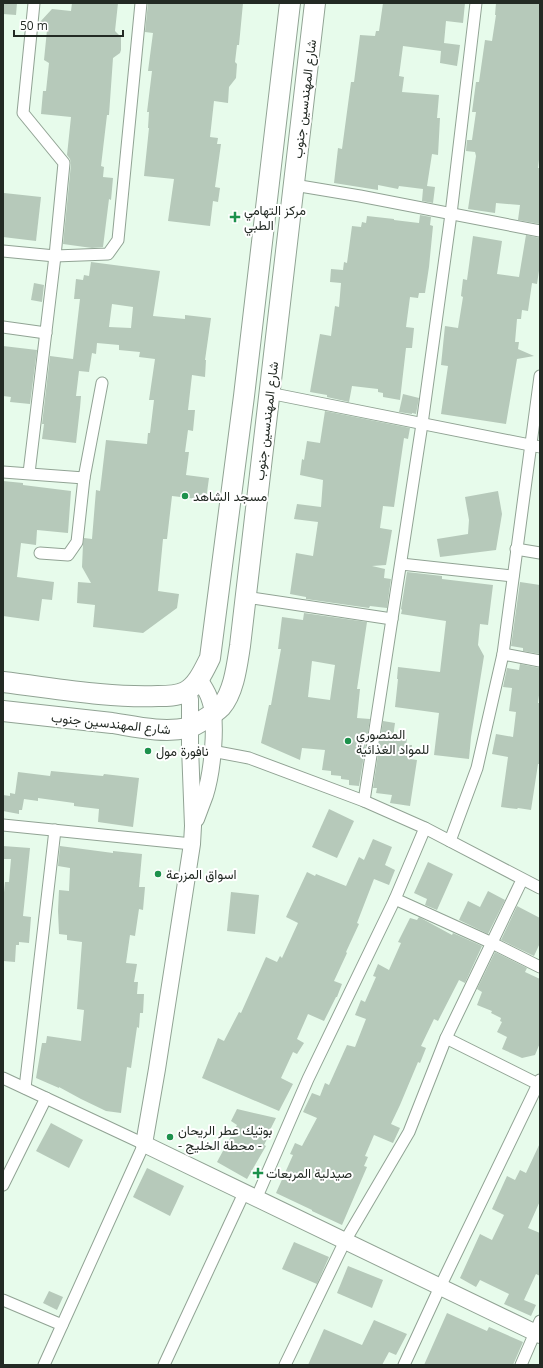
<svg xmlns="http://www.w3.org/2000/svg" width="543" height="1368" viewBox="0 0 543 1368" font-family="'Open Sans',Vazirmatn,sans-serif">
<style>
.building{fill:#b6c9ba;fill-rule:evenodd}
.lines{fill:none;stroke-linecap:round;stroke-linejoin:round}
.street-casing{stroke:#91a394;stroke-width:13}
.secondary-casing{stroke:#91a394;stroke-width:18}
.highway-casing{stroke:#91a394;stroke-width:22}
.street{stroke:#fff;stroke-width:11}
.secondary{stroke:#fff;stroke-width:16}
.highway{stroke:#fff;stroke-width:20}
.poi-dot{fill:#1d914c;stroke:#fff;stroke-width:1.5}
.labels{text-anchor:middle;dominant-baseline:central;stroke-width:4;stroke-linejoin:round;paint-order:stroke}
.street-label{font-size:13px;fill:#232a24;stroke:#fff}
.poi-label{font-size:13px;fill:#232a24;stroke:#fff;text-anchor:start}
</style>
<rect width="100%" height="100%" fill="#e7fbeb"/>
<g class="building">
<polygon points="3,3 17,3 16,15 3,14"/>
<polygon points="72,3 118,3 115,31 121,37 121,50 120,53 113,58 109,115 107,115 101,166 104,167 103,177 113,178 111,200 109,199 103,247 92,248 63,244 71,164 70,159 67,155 71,117 41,114 43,91 46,91 49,63 44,60 47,30 44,29 44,26 40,22 52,9 71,11"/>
<polygon points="148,3 243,3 239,45 237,45 235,62 237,64 236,78 229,87 228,103 214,101 210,137 218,138 217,144 221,144 215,187 220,188 218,202 213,201 210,226 168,221 174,179 144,176 149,128 148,128 149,112 147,112 152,71 148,71 153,33 145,32"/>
<polygon points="383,3 465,3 463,23 446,21 444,43 460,45 457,66 440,63 441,51 403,46 399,76 404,77 402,92 439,95 437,118 440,118 438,155 432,154 427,186 435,187 433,203 422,201 423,189 399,186 398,189 378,185 378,190 334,183 338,148 342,149 351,82 354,82 360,35 375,36 376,31 379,31"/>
<polygon points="496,3 540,3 540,151 538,168 540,168 540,224 518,220 520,205 496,203 495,213 468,209 476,156 475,152 466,151 467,140 472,140 476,112 472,112 476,82 479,82 485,40 492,41 496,15 495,15"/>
<polygon points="4,193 41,197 36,241 3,237"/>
<polygon points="420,215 431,217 430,225 433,226 429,267 425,293 419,293 418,298 410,297 406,327 414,328 412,348 406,348 400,400 383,397 383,393 378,392 378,389 352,386 349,402 327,397 327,395 310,392 320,334 331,336 335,306 339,307 341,283 330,282 331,269 343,270 344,262 347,263 352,226 361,227 362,222 366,223 367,216 394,219 394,220 419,223"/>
<polygon points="526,235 540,238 540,264 537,284 532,283 528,311 522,310 521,319 517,319 515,342 519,342 518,349 534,356 517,359 506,424 441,414 448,366 441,365 445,326 458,328 463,297 461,296 463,279 467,280 473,236 502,241 497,274 519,277"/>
<path d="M91 262 160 271 153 316 185 319V315L211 318 205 360H206L205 377 192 375 188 410H195L193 431 188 430 185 452H189L186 475 209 478 206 500 172 496 167 539H163L158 591 179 594 177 608 143 633 93 627 95 605 77 603 78 582 91 583 82 567 83 544 84 538 92 539 96 490 100 491 106 440 147 444 148 433H150L154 400H149L155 359 139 357 140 352 119 350V345L97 343 96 354 92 353 89 372 79 371 76 396H81L80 408 76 443 42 439 44 424H42L50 356 73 359 80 299H74L76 279 83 280 84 275 89 276ZM112 304 133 307 131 328 109 327Z"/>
<polygon points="34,283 44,285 42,302 31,300"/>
<polygon points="3,346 37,350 30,404 10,402 11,397 3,396"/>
<polygon points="403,394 419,398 416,414 412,413 412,414 399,412"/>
<polygon points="325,411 410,428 408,439 404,438 394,507 383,506 380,528 392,530 386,565 372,566 385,569 384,578 391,579 387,608 370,606 369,608 306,599 306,597 290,594 296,553 313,556 318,522 294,519 297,504 321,507 323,480 300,475 302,459 304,460 307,441 320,443"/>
<polygon points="3,481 23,483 23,485 71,491 68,533 37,530 36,545 21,543 17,577 54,582 52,600 42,599 39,621 3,616"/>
<polygon points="498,491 502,514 496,550 440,557 437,539 468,534 469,520 465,497"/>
<polygon points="407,572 442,576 442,579 493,585 488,625 480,624 478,645 484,656 471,737 469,759 434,755 439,713 395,707 398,679 397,679 398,667 440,672 446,621 401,614 402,610 401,609"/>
<polygon points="520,582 540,585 540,654 523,651 523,648 511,646"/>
<path d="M304 613 367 622 357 689H360L357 718 370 719 359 786 349 785V780L341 779V776L331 775V771L322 770 325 750 302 748 300 760 261 743 269 705H271L281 649H278L282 617 303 620ZM312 661 335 665 330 700 308 697Z"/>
<polygon points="520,664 540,668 540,688 538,703 540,703 540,764 538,764 531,810 518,808 517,809 501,807 508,757 492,754 496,734 513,737 516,712 509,711 512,688 503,687 507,668 519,670"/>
<polygon points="383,721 395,723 393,737 407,739 406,745 412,745 410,759 417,760 410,806 390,803 392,795 376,793 377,788 373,788"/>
<polygon points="51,771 103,776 104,774 139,778 133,827 98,822 99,809 74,806 74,803 38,798 38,801 24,799 22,810 19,810 19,814 3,811 3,795 10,796 10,793 15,794 18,772 50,776"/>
<polygon points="329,809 354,821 337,858 312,847"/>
<polygon points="373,839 392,847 385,865 395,870 389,885 374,879 357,923 359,924 346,952 347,953 334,981 342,984 337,997 336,997 324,1021 308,1014 297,1039 304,1043 297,1054 293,1052 281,1078 293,1084 279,1111 202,1078 218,1038 224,1041 239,1012 241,1013 266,957 277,962 280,956 282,958 298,923 286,917 307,872 315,876 316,874 346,886 359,857 364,860"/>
<polygon points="3,846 30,848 23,916 31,917 29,943 19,942 19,945 16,945 15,962 3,961 3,903 5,882 9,882 11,859 3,859"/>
<polygon points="60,846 113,853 113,851 142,854 139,887 145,887 143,910 139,909 135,936 130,935 126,963 137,964 134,982 138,982 137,994 144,994 143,1013 140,1013 139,1028 137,1027 131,1068 127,1067 121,1113 106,1111 81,1099 59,1087 59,1088 36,1078 42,1043 46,1043 47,1036 81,1041 84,1010 77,1009 82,942 67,940 67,935 59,934 58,911 59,890 69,891 70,868 58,866"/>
<polygon points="428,862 453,874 437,910 425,905 427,899 414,893"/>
<polygon points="488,891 505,900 488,934 459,920 468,901 480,907"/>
<polygon points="231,892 259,895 255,934 227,931"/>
<polygon points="517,906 540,918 540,943 534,956 501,940"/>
<polygon points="419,917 452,935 453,933 482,946 465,983 459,980 438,1021 434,1019 421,1046 426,1048 420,1063 418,1062 400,1105 391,1124 400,1128 393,1143 374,1135 365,1156 368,1157 364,1166 367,1167 342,1225 312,1211 312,1210 276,1193 293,1155 290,1154 295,1143 302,1146 317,1118 303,1112 312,1093 320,1096 325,1083 329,1085 347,1045 355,1047 366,1019 355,1015 361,1000 365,1002 376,977 373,976 378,964 389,970 401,943 398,942 410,918 417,920"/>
<polygon points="495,952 527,968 525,972 540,979 540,1043 535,1055 522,1058 502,1049 507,1037 497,1032 502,1022 500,1021 501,1018 491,1013 492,1011 477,1005 482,992 477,989"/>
<polygon points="237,1109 276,1118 270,1130 271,1131 264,1145 266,1146 247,1179 217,1162 237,1125 231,1121"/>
<polygon points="51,1123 83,1140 69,1168 36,1151"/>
<polygon points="540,1143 540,1201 528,1228 540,1233 540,1276 536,1274 524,1300 536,1305 531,1316 504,1304 509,1294 480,1280 476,1287 460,1278 480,1234 492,1240 504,1215 492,1209 507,1176 515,1180 520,1170 526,1173"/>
<polygon points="147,1168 184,1186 170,1216 133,1197"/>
<polygon points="294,1242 329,1257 317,1284 282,1269"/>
<polygon points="348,1266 383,1280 372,1308 337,1293"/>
<polygon points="49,1291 63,1297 57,1310 43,1303"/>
<polygon points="447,1313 487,1331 489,1327 523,1342 513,1365 424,1365"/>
<polygon points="374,1320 407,1334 396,1355 389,1352 382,1365 308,1365 324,1329 362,1345"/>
</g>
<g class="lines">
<g class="street-casing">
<g id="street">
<polyline points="34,3 23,113 64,163 55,256 108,254 118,240 141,3"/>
<polyline points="294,185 360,196 540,231"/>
<polyline points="3,251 55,256 29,473"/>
<polyline points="3,327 46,333"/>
<polyline points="269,393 540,447"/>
<polyline points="3,472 84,478 102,383"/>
<polyline points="516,549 540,553"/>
<polyline points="40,553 68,555 77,542 84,478"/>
<polyline points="401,564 513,576"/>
<polyline points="246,597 392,619"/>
<polyline points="503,654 540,661"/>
<polyline points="212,751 249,758 364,801 425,828 540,888"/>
<polyline points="364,801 422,424 451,214 476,3"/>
<polyline points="3,825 192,844"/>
<polyline points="450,841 477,768 503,654 540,376"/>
<polyline points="395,899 492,943 540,967"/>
<polyline points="446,1038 538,1084"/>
<polyline points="3,1078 144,1144 44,1365"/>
<polyline points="25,1088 55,830"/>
<polyline points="3,1185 46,1098"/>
<polyline points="256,1199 308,1079 395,899 425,828"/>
<polyline points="3,1300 62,1325"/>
<polyline points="164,1365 244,1193"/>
<polyline points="285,1365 345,1241 409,1132 446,1038 522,880"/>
<polyline points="404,1365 440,1287 540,1080"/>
<polyline points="521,1365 540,1321"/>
</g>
</g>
<g class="secondary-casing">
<g id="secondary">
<polyline points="185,692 190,699 190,747 193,826 192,844 157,1069 144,1144 540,1335"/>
<path d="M196 819C199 811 202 803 205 795 212 773 218 722 210 700 208 692 203 686 199 679"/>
</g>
</g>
<g class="highway-casing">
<g id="highway">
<path d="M3 682C54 688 107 698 158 696 167 696 177 696 185 692 197 686 204 670 210 658L244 396 290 3"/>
<path d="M3 711C39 715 76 719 112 723 137 727 162 733 188 728 195 726 215 713 221 707 234 692 237 665 240 646L315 3"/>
</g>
</g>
<use href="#street" class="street"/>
<use href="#secondary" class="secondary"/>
<use href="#highway" class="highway"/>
</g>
<g class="poi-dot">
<path d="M233 211h4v4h4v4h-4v4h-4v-4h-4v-4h4z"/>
<circle cx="185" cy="496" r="4"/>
<circle cx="348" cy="741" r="4"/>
<circle cx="148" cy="751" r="4"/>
<circle cx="158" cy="874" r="4"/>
<circle cx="170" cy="1137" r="4"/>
<path d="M256 1167h4v4h4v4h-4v4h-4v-4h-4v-4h4z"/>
</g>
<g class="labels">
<g class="street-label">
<text transform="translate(304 99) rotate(-83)">شارع المهندسين جنوب</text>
<text transform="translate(266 421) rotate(-83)">شارع المهندسين جنوب</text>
<text transform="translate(111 723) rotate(6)">شارع المهندسين جنوب</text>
</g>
<g class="poi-label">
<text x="244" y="210">مركز التهامي<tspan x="244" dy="15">الطبي</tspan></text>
<text x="193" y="496">مسجد الشاهد</text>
<text x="356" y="734">المنصوري<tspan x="356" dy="15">للمواد الغذائية</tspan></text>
<text x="156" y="751">نافورة مول</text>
<text x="166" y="874">اسواق المزرعة</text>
<text x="178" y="1130">بوتيك عطر الريحان<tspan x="178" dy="15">- محطة الخليج -</tspan></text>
<text x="266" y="1173">صيدلية المربعات</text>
</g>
</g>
<rect width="543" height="1368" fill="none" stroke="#232a24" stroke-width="8"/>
<path d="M14 30v6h109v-6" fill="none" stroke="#232a24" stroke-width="2"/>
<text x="20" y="30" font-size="12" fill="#232a24" stroke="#ffffff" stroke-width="3" paint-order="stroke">50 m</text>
</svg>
